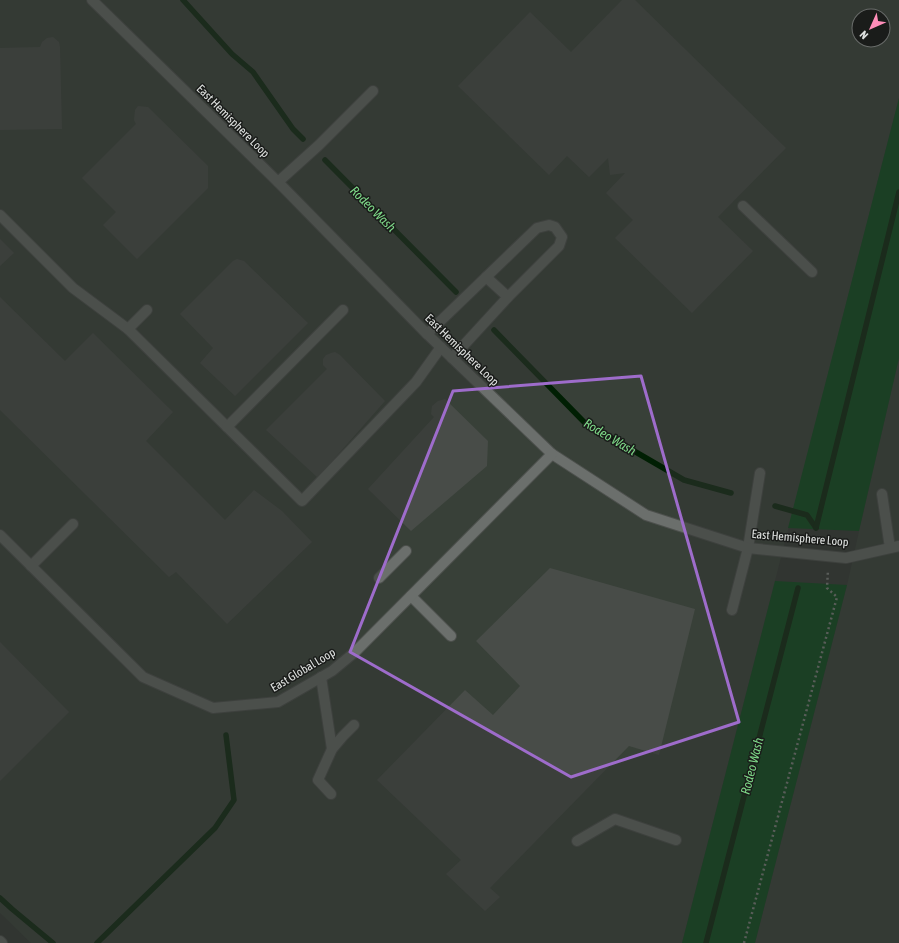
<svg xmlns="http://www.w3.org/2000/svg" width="899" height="943" viewBox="0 0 899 943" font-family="'Asap Condensed',sans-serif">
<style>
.built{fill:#384038;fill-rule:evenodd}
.green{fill:#004d15}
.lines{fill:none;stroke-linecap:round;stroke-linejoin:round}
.stream{stroke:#001f03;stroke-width:5.5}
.building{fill:#484c48}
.service-casing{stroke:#4d504d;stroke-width:12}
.minor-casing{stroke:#4d504d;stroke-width:12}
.path{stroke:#8a8e8b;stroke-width:2.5;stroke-dasharray:2 3;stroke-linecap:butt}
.service{stroke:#6b6f6c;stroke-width:10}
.minor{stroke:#6b6f6c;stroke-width:10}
.marked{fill:none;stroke:#9e6ccb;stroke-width:3;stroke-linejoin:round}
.labels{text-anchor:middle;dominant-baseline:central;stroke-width:3;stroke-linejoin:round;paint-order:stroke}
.street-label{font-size:12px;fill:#e0e3e1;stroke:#1a1c1a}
.water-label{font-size:13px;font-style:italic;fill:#7ed988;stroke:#1a1c1a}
</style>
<rect width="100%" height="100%" fill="#313531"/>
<g class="built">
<path d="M0 0H899V98L682 943H31L0 913ZM859 16H883V40H859Z"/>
<polygon points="899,358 899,943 755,943 847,585 859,531"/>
</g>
<g class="green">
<polygon points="899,98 899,358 859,531 788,528"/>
<polygon points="775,581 847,585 755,943 682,943"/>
</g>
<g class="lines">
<g class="stream">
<polyline points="183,0 232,54 253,72 293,129 303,139"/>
<polyline points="325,160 456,292"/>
<polyline points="494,330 584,422 684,480 731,493"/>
<polyline points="775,506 807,515 816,528"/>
<polyline points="816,528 899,192"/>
<polyline points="0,898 12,909 53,943"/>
<polyline points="97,943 215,828 234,800 226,735"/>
<polyline points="706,943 798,588"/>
</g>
</g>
<g class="building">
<polygon points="622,0 635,0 786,148 718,217 753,251 692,313 615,238 633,220 606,193 625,173 610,175 608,158 589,177 567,156 549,175 458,86 530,12 571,52"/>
<polygon points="53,37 59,42 60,47 62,129 0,130 0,48 40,47 42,42 47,38"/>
<polygon points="138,106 148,107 208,166 208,188 137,259 103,225 116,212 82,178 136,124 134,120 135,110"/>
<polygon points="0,239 14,253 0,266"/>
<polygon points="237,259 244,261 308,323 235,396 200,363 213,348 180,314 233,261"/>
<polygon points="0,297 65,361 93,333 173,412 146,441 225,520 254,490 282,511 312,542 227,624 176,572 169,577 0,410"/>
<polygon points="335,352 340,355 385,401 326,468 317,477 266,430 327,369 323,365 323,359 326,355 331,353"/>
<polygon points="445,399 488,441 487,466 411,531 368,489 434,417 431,414 432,406 438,401"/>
<polygon points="550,568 695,609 659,755 629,746 490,888 500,897 485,911 446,874 461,860 377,780 465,690 493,715 520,686 476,641"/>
<polygon points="0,642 69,712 0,781"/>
</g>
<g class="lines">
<g class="service-casing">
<g id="service">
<polyline points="278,182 319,145 373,91"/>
<polyline points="743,206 812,272"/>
<polyline points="0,215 73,288 128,329"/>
<polyline points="486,277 508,297"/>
<polyline points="147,310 128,329 302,501 416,382 441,347"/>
<polyline points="427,334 537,228 549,225 555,227 562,237 559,246 508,297 452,358"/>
<polyline points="227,427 343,310"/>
<polyline points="882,494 890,548"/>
<polyline points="31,566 73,524"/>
<polyline points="379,578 406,551"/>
<polyline points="411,596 451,636"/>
<polyline points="732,610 748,548 760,473"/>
<polyline points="321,677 332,749"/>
<polyline points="331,794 318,780 332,749 343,736 354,725"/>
<polyline points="577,841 615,819 676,840"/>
</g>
</g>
<g class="minor-casing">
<g id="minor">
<polyline points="92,0 278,182 427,334 552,454 646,515 748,548 846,558 899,546"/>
<polyline points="0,535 143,677 213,708 278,702 332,671 355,652 552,454"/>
<polyline points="0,941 2,943"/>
</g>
</g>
<polyline class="path" points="744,943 837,597 827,588 828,570"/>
<use href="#service" class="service"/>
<use href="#minor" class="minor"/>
</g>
<path d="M0 0H899V943H0ZM641 376 739 722 571 777 350 652 453 391Z" fill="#313531" fill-opacity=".55" fill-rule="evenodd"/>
<path class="marked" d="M641 376 739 722 571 777 350 652 453 391Z"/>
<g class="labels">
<g class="street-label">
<text transform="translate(233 121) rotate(45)">East Hemisphere Loop</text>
<text transform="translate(462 350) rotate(44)">East Hemisphere Loop</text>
<text transform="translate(800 538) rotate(5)">East Hemisphere Loop</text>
<text transform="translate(303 670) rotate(-31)">East Global Loop</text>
</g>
<g class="water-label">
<text transform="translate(373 209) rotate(45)">Rodeo Wash</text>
<text transform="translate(610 437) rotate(31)">Rodeo Wash</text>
<text transform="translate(752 766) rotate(-76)">Rodeo Wash</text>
</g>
</g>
<g transform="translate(871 28) rotate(225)"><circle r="19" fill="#1a1c1a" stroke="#696c6a"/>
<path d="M0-3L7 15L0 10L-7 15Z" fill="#ff8eb9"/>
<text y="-6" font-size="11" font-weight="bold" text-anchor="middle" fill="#e0e3e1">N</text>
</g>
</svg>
